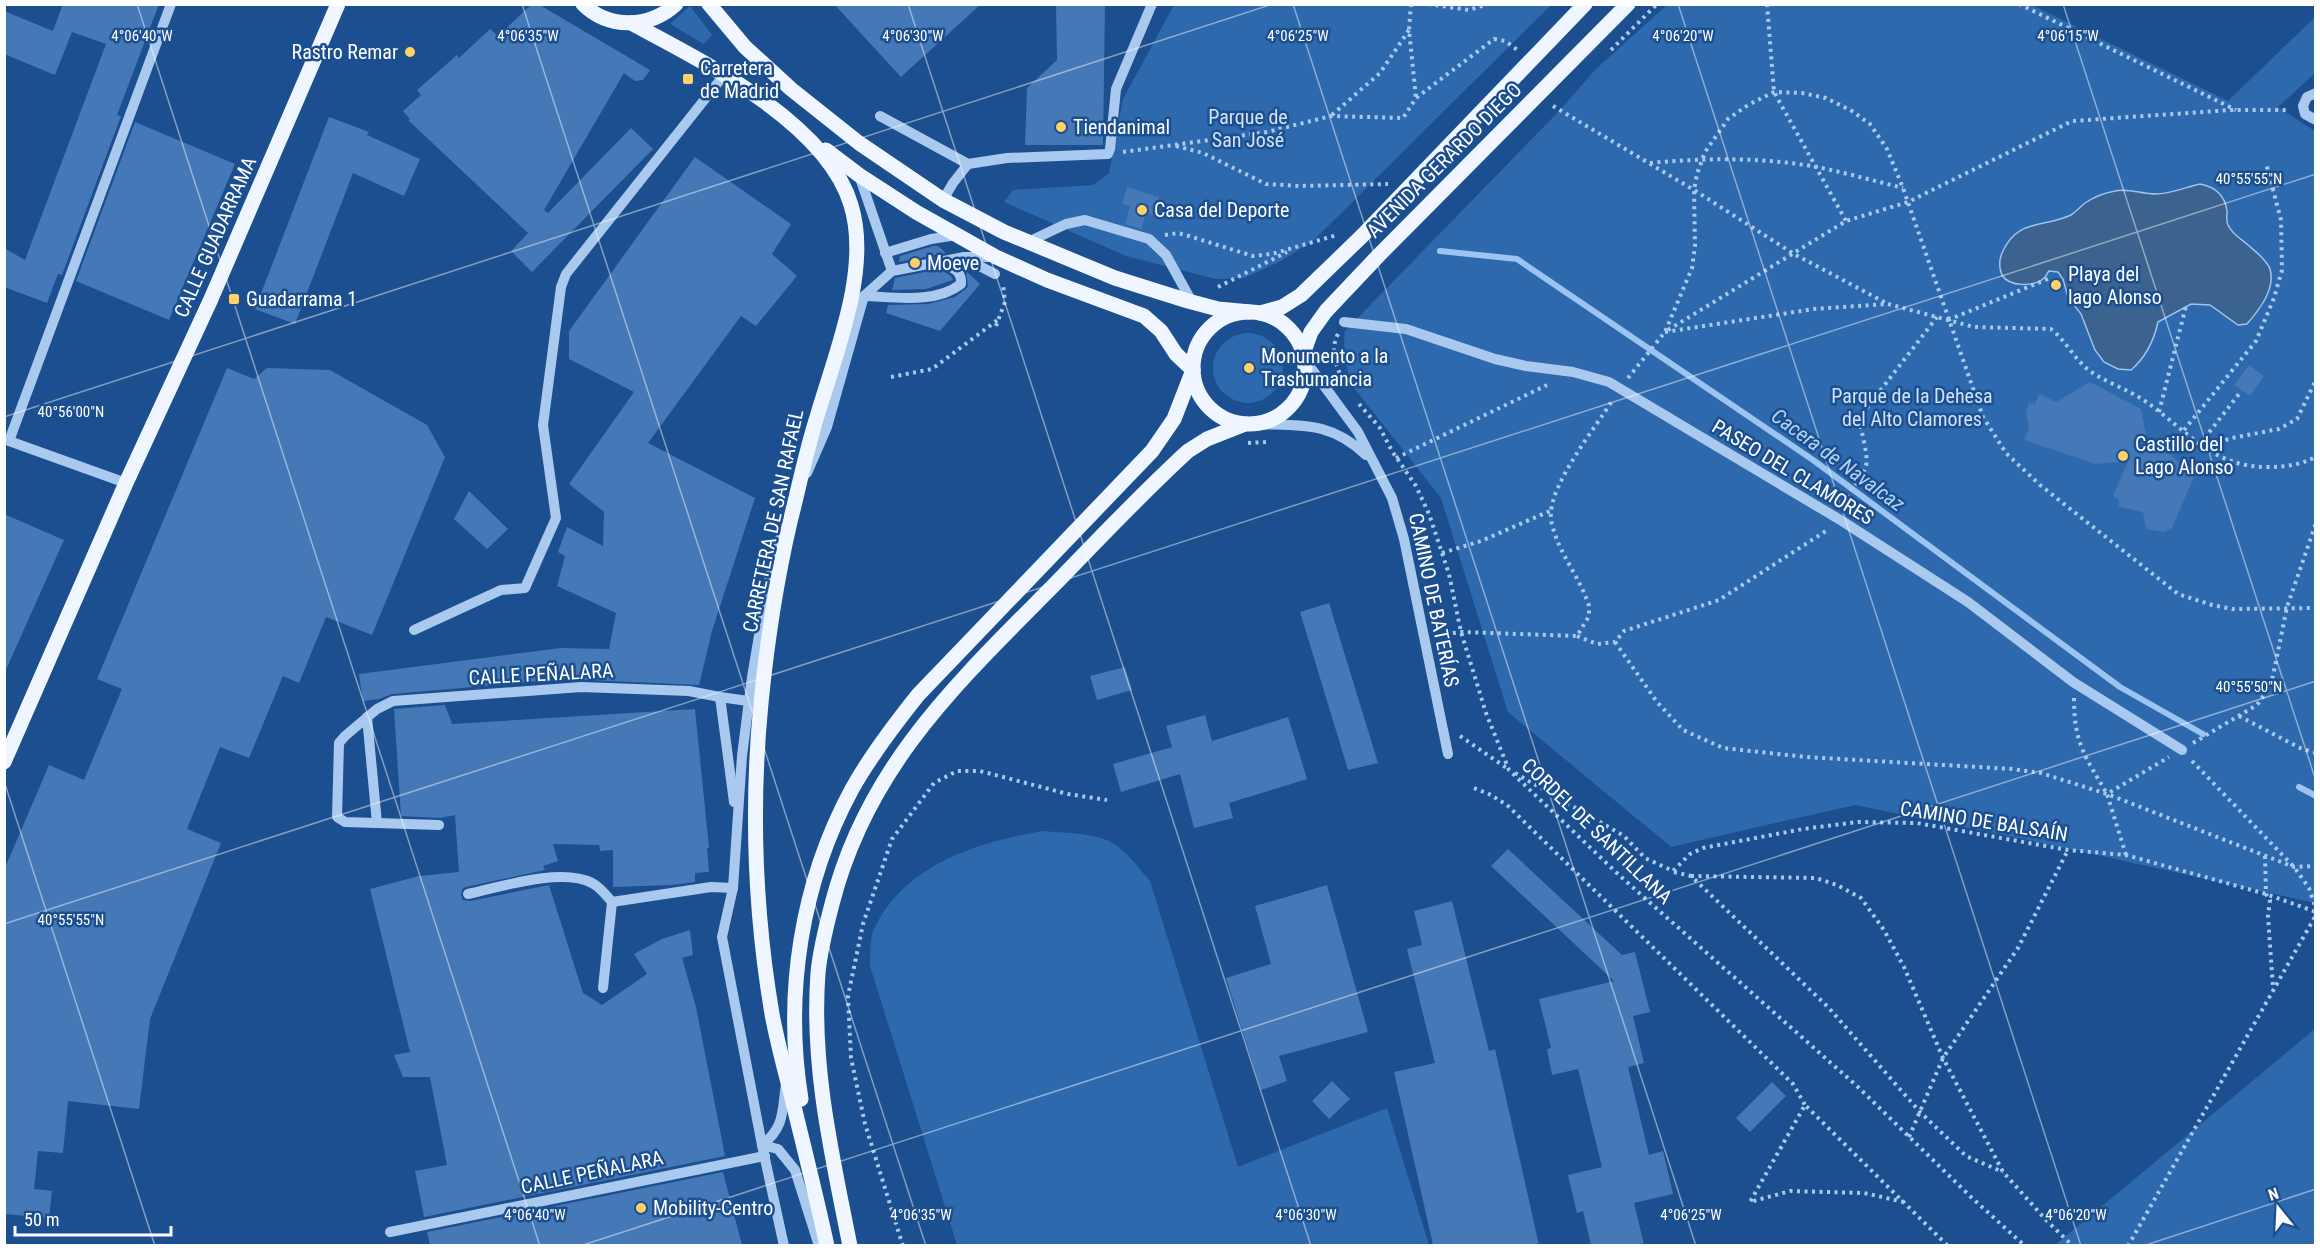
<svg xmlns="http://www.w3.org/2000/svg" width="2320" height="1250" viewBox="0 0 2320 1250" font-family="'Roboto Condensed',sans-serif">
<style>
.green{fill:#2e69ad}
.water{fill:#3c6290;stroke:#9cc4f0;stroke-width:1.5}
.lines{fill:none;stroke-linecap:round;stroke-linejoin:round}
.stream{stroke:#9cc4f0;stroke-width:6}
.building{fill:#4478b7}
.path{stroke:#a9c9ee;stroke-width:4;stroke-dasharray:3 4.5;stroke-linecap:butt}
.minor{stroke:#a9c9ee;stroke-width:10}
.major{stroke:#f0f6ff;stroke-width:15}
.ticks{fill:none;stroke:#fff;stroke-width:1.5;stroke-opacity:0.45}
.poi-dot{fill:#ffd166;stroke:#1b4f8f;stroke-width:2}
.labels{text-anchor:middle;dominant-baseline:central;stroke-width:5;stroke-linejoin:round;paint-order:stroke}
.poi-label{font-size:20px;fill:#fff;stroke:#1b4f8f;text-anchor:start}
.park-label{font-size:20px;fill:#cfe3fa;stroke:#1b4f8f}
.street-label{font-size:20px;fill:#fff;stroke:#1b4f8f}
.water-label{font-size:21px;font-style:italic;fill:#b5d3f5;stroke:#1b4f8f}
.ticks-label{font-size:15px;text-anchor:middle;fill:#fff;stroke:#1b4f8f;stroke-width:5;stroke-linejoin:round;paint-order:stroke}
</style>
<rect width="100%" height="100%" fill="#1b4f8f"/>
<g class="green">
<polygon points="1174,5 1551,5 1312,242 1279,262 1244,278 1216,279 1126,256 1004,202 1013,190 1093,185 1109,173 1123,99"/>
<polygon points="1667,5 2032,5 2228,101 2315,17 2315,73 2278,107 2316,132 2315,903 2033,841 1855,805 1671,847 1508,712 1441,498 1351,384 1343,352 1345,331 1560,110 1596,69"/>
<polygon points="690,6 712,35 704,44 670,24"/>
<circle cx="1248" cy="368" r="35"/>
<path d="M1043 831C1065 833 1089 832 1109 841 1125 849 1139 868 1150 881L1238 1167 1387 1108 1429 1245H957L870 966C871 955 869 939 874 929 905 864 978 842 1043 831Z"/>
<polygon points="2315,1029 2315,1245 2055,1245"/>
</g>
<path class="water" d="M2200 184C2216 187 2225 195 2227 211 2227 216 2226 221 2228 225 2232 234 2241 239 2248 245 2255 251 2267 260 2270 269 2276 289 2259 310 2247 324L2238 325 2210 305 2191 304 2158 322C2154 340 2145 358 2131 370L2118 369 2104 362 2095 350 2081 314 2068 297 2063 279 2058 272 2049 271C2047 273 2046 277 2044 278 2034 287 2009 287 2002 275 1999 268 1999 260 2002 253 2017 218 2044 228 2071 215 2076 212 2080 207 2085 203 2094 197 2104 193 2115 191 2129 188 2141 194 2156 194 2170 194 2186 187 2200 184Z"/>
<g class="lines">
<g class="stream">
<polyline points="1440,251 1517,259 1813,460 2120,687 2203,734"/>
<polyline points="2299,787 2316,796"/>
</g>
</g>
<g class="building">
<polygon points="63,4 159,4 117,115 121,116 62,275 58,274 47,303 4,287 4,248 25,260 106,44 72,32 55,75 4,54 4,11 53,31"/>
<polygon points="532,4 538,4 650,70 643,80 635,81 624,73 544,210 548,213 631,128 653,149 532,272 511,251 528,233 408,120 410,119 403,111 421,95 417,90 457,55 459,58 490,29 498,36"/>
<polygon points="834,4 981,4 901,77"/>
<polygon points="1056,4 1105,4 1103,145 1025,145 1027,88 1057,60"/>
<polygon points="329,117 369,132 367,135 420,159 404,196 353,173 295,324 255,309"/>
<polygon points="135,122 235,164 169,320 76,281"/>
<polygon points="695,157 791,224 772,254 797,276 756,326 741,316 648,443 755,498 712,631 699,685 563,679 392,694 379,699 363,701 359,674 561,648 609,649 616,613 557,586 565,556 558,552 567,527 603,546 604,512 569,484 634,392 569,359 569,331"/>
<polygon points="1127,187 1159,197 1154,215 1146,213 1141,229 1125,224 1130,206 1122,204"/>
<polygon points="933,246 938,246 946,253 899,262 900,256"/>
<polygon points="940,269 951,276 953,280 926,289 892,290 895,278"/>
<polygon points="966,271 980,284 940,331 886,313 888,305 928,304 955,297 968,287"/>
<polygon points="2249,365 2264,376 2250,396 2234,385"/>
<polygon points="227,368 254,379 267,368 330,370 427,425 445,457 372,635 326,617 299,683 283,676 249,758 220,747 187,829 221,843 150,1019 139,1109 68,1101 63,1153 38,1151 34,1189 52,1191 49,1218 4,1214 4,870 49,765 84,780 122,689 97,679"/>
<polygon points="2090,382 2141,409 2149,449 2170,454 2180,464 2196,472 2172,528 2164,532 2146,529 2143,512 2119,507 2118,499 2113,496 2128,461 2096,464 2024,440 2029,428 2026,413 2029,403 2035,404 2039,394 2056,402"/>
<polygon points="469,491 508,529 487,549 454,519"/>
<polygon points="4,514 64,540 4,674"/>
<polygon points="1329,603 1378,763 1348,770 1300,612"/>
<polygon points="1125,667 1132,690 1097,700 1090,676"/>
<polygon points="445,705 452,724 695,709 709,848 707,848 709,872 695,873 695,882 671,885 613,887 613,850 600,851 599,845 553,844 558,861 543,866 545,870 466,887 462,889 461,895 463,900 470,901 549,885 583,993 602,1005 647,974 634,954 662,939 690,930 693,955 682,958 696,1007 725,1156 424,1217 415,1171 447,1165 430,1077 403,1077 394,1055 410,1052 370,889 419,876 459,872 455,815 440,818 401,816 394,709"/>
<polygon points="1205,715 1212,741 1288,717 1307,779 1229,803 1233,818 1194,828 1180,774 1121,792 1113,764 1172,747 1166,726"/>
<polygon points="1508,849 1622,955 1635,952 1650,1012 1633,1016 1644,1063 1628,1067 1649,1155 1663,1151 1673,1194 1634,1203 1644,1245 1591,1245 1583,1211 1577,1213 1568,1175 1602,1167 1578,1069 1552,1075 1547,1049 1551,1048 1539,999 1614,981 1491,866"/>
<polygon points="1327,885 1368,1032 1279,1056 1287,1081 1261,1090 1226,978 1271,964 1255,906"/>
<polygon points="1452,901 1489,1051 1495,1049 1539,1245 1433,1245 1394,1072 1435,1063 1407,949 1422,945 1414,911"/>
<polygon points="1332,1081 1350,1099 1329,1119 1312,1101"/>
<polygon points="1772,1082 1786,1096 1750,1132 1736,1118"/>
<polygon points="723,1172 742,1245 430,1245 427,1232"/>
</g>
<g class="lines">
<g class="path">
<polyline points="1411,4 1409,30 1416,98"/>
<polyline points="1428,4 1469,10 1488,4"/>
<polyline points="1767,4 1774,92 1846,221"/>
<polyline points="2019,4 2236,110"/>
<polyline points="1611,50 1657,4"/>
<polyline points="1553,106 1694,190 1794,254 1888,304"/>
<polyline points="1332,115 1380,73 1409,30"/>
<polyline points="1176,146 1203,153 1266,184 1299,186 1388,184"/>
<polyline points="1123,152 1267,132 1331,116 1403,118 1416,98 1494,39 1505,41 1519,51"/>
<path d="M1650 163C1705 158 1762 157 1817 167 1846 173 1875 181 1903 188"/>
<polyline points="1165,235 1178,233 1189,236 1253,256 1272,254 1337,235"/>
<polyline points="1218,287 1287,252"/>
<polyline points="1948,320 2050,278"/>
<polyline points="996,326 1005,302 1003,284"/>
<polyline points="1668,330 1846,221 1908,202 2072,121 2231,110 2289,110"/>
<path d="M1665 332 1814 309 1888 304 1974 327 2051 329C2065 340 2072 355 2085 367 2099 380 2128 389 2145 401 2187 430 2212 467 2267 467 2285 467 2299 465 2316 457"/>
<path d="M1338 334C1328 353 1339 372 1347 389"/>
<polyline points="891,377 932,369 999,319"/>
<polyline points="1628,378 1665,332 1692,268 1695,246 1694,190 1697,174 1705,152 1728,119 1748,105 1774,92 1802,93 1826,98 1852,111 1870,124 1887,149 1903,188 1983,417 2006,453 2040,485 2178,594 2212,605 2232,609 2316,608"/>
<polyline points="1359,404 1380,428 1392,451 1416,486 1429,514 1449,574 1461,632 1486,713 1509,770 1620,876 1858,1087 1971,1197 2025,1246"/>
<polyline points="2159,412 2186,306"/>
<polyline points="2184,430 2256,341 2274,298 2282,270 2281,220 2266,163"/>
<polyline points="1248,443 1267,442"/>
<polyline points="2200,444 2239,394"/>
<polyline points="2204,447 2232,438 2279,429 2297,419 2316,380"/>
<polyline points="1396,458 1547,385"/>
<path d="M1845 505C1848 490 1862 480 1866 466 1869 454 1860 432 1860 417L1937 317"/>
<polyline points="1442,553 1481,541 1550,511"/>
<path d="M1438 635 1461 632 1577 636 1589 616V606C1582 583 1566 562 1557 540 1554 531 1550 522 1551 513 1552 482 1595 428 1612 401"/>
<polyline points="1577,636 1597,644 1615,642 1624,631 1719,600 1829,529"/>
<polyline points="1615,642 1657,702 1683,730 1723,748 1806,757 2012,769 2041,773 2107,794 2294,867 2316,866"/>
<path d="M2074 698C2074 744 2085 756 2107 794"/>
<polyline points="2239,716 2300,748 2316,753"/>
<polyline points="1460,736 1508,769"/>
<polyline points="2193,743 2257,705 2267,691 2273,676 2287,607 2316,523"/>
<polyline points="2192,761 2294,867 2309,888 2316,909"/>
<polyline points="1515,773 1624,836 1645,858 1673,871 1690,854 1703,848 1803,829 1858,822 1917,823 2068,850 2126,855 2266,894 2316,912"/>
<polyline points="1474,788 1489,794 1507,805 1793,1084 1805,1105"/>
<polyline points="2126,855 2107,794 2169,757"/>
<polyline points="2265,856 2266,894 2270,900 2268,916 2273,988"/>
<polyline points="1674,872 1691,876 1828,1007 1920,1112 1966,1156 2003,1172"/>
<polyline points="1691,876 1816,878 1837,885 1861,898 1884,930 1904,967 1943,1058 2003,1172 2047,1221 2073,1246"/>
<polyline points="1909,1137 1943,1058 2018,948 2068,850"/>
<polyline points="1904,1202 1864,1193 1790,1191 1750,1202 1805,1105 1948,1246"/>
<polyline points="903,1246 865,1124 851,1058 848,996 863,924 892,839 934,783 957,771 980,771 1068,794 1107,800"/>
<polyline points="2128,1246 2316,915"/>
</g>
<g class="minor">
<polyline points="2316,93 2307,97 2303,106 2305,114 2316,120"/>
<polyline points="880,116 968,164 1007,158 1108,154 1110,149 1116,89 1152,4"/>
<polyline points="859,175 892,271"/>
<polyline points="943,200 953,183 968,164"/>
<polyline points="1028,242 1066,224 1085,220 1149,239 1166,255 1192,302"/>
<polyline points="885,253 931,239 957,235"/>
<polyline points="964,258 995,274"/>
<path d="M864 296C895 297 936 304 961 284 962 270 952 268 942 262"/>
<polyline points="1344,322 1406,329 1495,359 1526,366 1573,372 1609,382 1842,521 1968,602 2073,682 2182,750"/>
<polyline points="1305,360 1358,432 1392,498 1404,539 1448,754"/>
<path d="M1255 424C1302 426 1330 421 1366 455"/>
<polyline points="807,473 827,427 864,296 892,271 964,257 993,257"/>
<polyline points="126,483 9,441 171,4"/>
<polyline points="783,532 777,546 766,594 752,677 742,756 733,888 722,937 762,1145 784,1246"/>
<polyline points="414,630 501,590 525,588 556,518 543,425 561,287 566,274 724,75"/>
<polyline points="367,717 377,823"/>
<polyline points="734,802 720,697 748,701"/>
<polyline points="439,825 345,822 337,817 339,743 345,736 377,709 393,701 581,687 689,691 720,697"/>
<path d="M468 894C500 887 562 867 592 883 600 887 606 895 612 902L711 887 733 888"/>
<polyline points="603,988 612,902"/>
<polyline points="762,1145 778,1149 795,1170 819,1246"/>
<path d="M762 1145C785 1127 782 1111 786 1084"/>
<polyline points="390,1232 765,1156"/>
</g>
<g class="major">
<path d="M583 4C609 30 650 28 676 4"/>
<polyline points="709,4 745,47 791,89 859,143 943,200 1004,232 1115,278 1188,301 1218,309 1250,312"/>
<path d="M631 23C702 61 827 123 851 205 871 270 835 354 817 417 806 451 799 487 790 522 776 582 767 642 761 703 751 806 755 913 772 1014 777 1041 784 1067 791 1094 803 1144 816 1195 827 1246"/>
<polyline points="826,150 859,175 916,212 996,257 1047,280 1144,316 1161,331 1176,354 1193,370"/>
<circle cx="1249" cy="368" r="56"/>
<polyline points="1260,313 1282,307 1301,295 1362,236 1585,4"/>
<polyline points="1303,354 1311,332 1326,311 1379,255 1628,4"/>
<polyline points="4,762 126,483 211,299 338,4"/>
<path d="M801 1099C784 994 801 883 852 789 871 755 894 725 918 695L1152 451 1174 419 1193 370"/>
<path d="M850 1246C832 1155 811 1066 818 973 820 950 826 927 832 904 867 767 956 684 1052 587 1097 541 1141 494 1188 451L1207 439 1245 424"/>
</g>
</g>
<path class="ticks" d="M137 4 540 1246M522 4 926 1246M908 4 1311 1246M1293 4 1696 1246M1678 4 2081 1246M2063 4 2316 781M4 417 1273 4M4 781 155 1246M4 924 2316 174M580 1246 2316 681M2143 1246 2316 1189"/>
<g class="poi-dot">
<circle cx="410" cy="52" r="6"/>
<rect x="682" y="73" width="12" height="12" rx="3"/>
<circle cx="1061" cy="127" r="6"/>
<circle cx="1142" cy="210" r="6"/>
<circle cx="915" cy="263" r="6"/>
<circle cx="2056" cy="285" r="6"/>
<rect x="228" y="293" width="12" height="12" rx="3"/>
<circle cx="1249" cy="368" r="6"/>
<circle cx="2123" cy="456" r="6"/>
<circle cx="641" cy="1208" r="6"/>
</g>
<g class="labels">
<g class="poi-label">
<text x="398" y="52" text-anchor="end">Rastro Remar</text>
<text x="700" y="68">Carretera<tspan x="700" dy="23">de Madrid</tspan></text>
<text x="1073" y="127">Tiendanimal</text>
<text x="1154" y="210">Casa del Deporte</text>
<text x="927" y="263">Moeve</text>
<text x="2068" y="274">Playa del<tspan x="2068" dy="23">lago Alonso</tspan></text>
<text x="246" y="299">Guadarrama 1</text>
<text x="1261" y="356">Monumento a la<tspan x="1261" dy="23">Trashumancia</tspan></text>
<text x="2135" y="444">Castillo del<tspan x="2135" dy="23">Lago Alonso</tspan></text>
<text x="653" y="1208">Mobility-Centro</text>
</g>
<g class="park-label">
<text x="1248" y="117">Parque de<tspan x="1248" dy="23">San José</tspan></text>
<text x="1912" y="396">Parque de la Dehesa<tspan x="1912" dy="23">del Alto Clamores</tspan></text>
</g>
<g class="street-label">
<text transform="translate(1444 160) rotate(-45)">AVENIDA GERARDO DIEGO</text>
<text transform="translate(215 237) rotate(-66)">CALLE GUADARRAMA</text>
<text transform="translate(1793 472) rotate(31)">PASEO DEL CLAMORES</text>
<text transform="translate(773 521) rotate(-78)">CARRETERA DE SAN RAFAEL</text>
<text transform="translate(1434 600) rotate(78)">CAMINO DE BATERÍAS</text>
<text transform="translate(541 674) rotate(-3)">CALLE PEÑALARA</text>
<text transform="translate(1984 821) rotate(9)">CAMINO DE BALSAÍN</text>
<text transform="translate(1597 831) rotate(44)">CORDEL DE SANTILLANA</text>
<text transform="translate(592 1172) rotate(-12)">CALLE PEÑALARA</text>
</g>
<g class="water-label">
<text transform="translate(1838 460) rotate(36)">Cacera de Navalcaz</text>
</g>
</g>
<g class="ticks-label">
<text x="142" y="41">4°06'40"W</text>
<text x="528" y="41">4°06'35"W</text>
<text x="913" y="41">4°06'30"W</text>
<text x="1298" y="41">4°06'25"W</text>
<text x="1683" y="41">4°06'20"W</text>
<text x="2068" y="41">4°06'15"W</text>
<text x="2249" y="184">40°55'55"N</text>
<text x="71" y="417">40°56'00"N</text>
<text x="2249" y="692">40°55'50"N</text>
<text x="71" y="925">40°55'55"N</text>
<text x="535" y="1220">4°06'40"W</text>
<text x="921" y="1220">4°06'35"W</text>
<text x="1306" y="1220">4°06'30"W</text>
<text x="1691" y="1220">4°06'25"W</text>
<text x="2076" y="1220">4°06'20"W</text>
</g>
<rect width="2320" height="1250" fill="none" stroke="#ffffff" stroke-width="12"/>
<g transform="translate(2278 1208) rotate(342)" stroke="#1b4f8f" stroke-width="4.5" paint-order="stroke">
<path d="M0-4.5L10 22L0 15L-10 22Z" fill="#ffffff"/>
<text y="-9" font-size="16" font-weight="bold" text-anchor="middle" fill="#ffffff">N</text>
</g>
<path d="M15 1226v9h156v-9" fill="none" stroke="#ffffff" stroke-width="3"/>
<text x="24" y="1226" font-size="18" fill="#ffffff" stroke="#1b4f8f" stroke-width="4.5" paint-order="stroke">50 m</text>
</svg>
